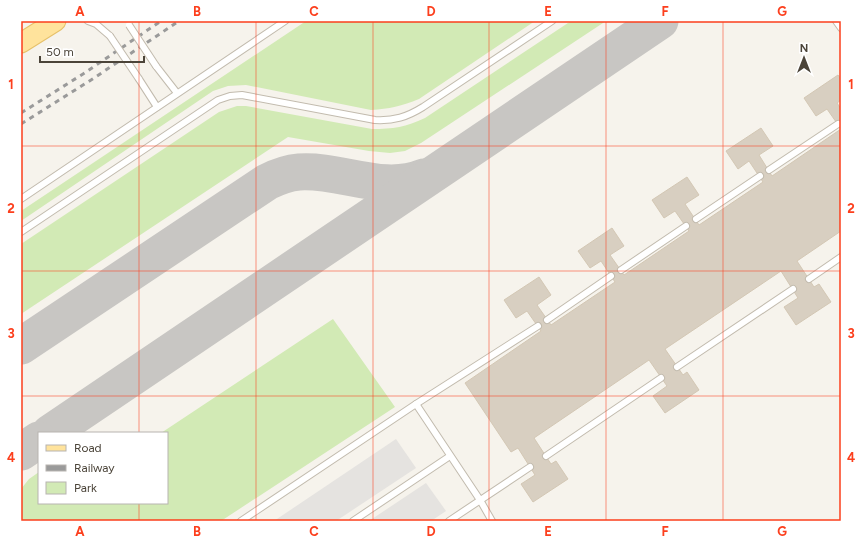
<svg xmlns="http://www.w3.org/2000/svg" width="862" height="542" viewBox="0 0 862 542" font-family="Figtree,sans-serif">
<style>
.green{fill:#d2eab5}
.parking{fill:#e5e3e0}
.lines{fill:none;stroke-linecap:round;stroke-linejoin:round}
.taxiway{stroke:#c8c6c3;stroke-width:37}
.building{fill:#d8cfc1;stroke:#d3c7b4}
.service-casing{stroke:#c2bbae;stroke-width:8}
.primary-casing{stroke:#e6c16a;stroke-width:21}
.service{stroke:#fff;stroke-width:6}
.primary{stroke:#ffe39c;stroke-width:19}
.rail{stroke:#9a9a9a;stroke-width:3;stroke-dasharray:5 5;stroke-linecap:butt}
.service-bridge-casing{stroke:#c2bbae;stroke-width:8;stroke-linecap:butt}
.service-bridge{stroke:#fff;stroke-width:6}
.grid{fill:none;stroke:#fc3f1d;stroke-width:1;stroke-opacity:0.55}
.neatline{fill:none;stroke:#fc3f1d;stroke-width:1.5}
.grid-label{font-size:13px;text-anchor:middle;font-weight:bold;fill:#fc3f1d}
</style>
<rect width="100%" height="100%" fill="#f6f3ec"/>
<g class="green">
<path d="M306 21H535L419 99C402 106 389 109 371 110L246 85 228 86 213 91 21 221V211Z"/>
<path d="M571 21H606L421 143 405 151 390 153 369 151 288 137 21 314V244L219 112 237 106H246L372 129C393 129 406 127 425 118Z"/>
<polygon points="333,319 395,407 221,521 21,521 21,489 29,479 39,472 39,503 167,503 167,433 161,433"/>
</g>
<g class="parking">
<polygon points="396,439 416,468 336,521 274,521"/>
<polygon points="426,483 446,511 431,521 369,521"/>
</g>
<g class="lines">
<g class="taxiway">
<path d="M21 346 267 182C277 177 287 173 299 172 341 169 382 194 424 177"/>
<polyline points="50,433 660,21"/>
<polyline points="21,452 39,440"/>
</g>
</g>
<polygon class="building" points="838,75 841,79 841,100 837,103 841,109 841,231 797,261 814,287 819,284 831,302 796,325 784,307 798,298 781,271 665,349 683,375 687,372 699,390 665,413 653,396 667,386 649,360 534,438 551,464 556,461 568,479 533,502 521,484 535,475 518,448 511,452 465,383 541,331 527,311 516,318 504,300 539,277 551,295 537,305 551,325 615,282 601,261 590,268 578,251 612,228 624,246 610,255 624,275 689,231 675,211 664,218 652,200 687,177 699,195 685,204 699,225 763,182 749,161 738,169 726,151 761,128 773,146 759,155 772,176 841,129 827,109 816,116 804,98"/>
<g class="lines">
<g class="service-casing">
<g id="service">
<polyline points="88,21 96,24 110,36"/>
<polyline points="836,21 841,28"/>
<polyline points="156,66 177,93"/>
<polyline points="139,79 157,107"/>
<polyline points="769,170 838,124"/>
<polyline points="21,199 285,21"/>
<polyline points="696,219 760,176"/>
<path d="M21 232 218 100 230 96 242 95 375 120C394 121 407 117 423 107L552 21"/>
<polyline points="621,270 686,226"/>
<polyline points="809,279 841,257"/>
<polyline points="547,320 611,276"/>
<polyline points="677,367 793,289"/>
<polyline points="416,404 480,500 492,521"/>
<polyline points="546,456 661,378"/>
<polyline points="241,521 416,404 538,326"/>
<polyline points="353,521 450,456"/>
<polyline points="449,521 530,467"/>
</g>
</g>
<g class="primary-casing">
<polyline id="primary" points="21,43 56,21"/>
</g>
<use href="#service" class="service"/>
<use href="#primary" class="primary"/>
<g class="rail">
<polyline points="21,113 83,74 161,21"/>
<polyline points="21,124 91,80 179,21"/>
</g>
<g class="service-bridge-casing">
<g id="service-bridge">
<polyline points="129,25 156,66"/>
<polyline points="110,36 139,79"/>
</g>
</g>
<use href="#service-bridge" class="service-bridge"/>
</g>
<path class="grid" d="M139 21V433M256 21V521M373 21V521M489 21V521M606 21V521M723 21V521M21 146H841M21 271H841M21 396H841M139 503V521"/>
<rect width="862" height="542" fill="none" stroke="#ffffff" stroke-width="44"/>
<rect x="38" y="432" width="130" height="72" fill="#ffffff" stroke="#b7b4b0"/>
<rect x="46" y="445" width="20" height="6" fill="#ffe39c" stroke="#b7b4b0"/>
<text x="74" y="452" font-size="12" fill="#4b4439">Road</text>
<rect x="46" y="465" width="20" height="6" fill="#9a9a9a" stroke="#b7b4b0"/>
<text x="74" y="472" font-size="12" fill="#4b4439">Railway</text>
<rect x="46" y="482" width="20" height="12" fill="#d2eab5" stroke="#b7b4b0"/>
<text x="74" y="492" font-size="12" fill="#4b4439">Park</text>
<g transform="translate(804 58)" stroke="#ffffff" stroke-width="3" paint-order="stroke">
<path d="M0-3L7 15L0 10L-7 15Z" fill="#4b4439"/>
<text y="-6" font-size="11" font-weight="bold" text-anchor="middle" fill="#4b4439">N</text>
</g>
<path d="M40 56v6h104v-6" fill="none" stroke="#4b4439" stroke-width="2"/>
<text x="46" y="56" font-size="12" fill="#4b4439" stroke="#ffffff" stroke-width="3" paint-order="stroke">50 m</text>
<rect x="22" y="22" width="818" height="498" class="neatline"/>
<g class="grid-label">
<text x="80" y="16">A</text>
<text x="197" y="16">B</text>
<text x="314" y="16">C</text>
<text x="431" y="16">D</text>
<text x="548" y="16">E</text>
<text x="665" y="16">F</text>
<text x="782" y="16">G</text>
<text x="11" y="89">1</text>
<text x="851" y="89">1</text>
<text x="11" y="213">2</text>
<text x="851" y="213">2</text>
<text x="11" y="338">3</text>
<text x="851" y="338">3</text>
<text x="11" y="462">4</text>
<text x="851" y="462">4</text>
<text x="80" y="536">A</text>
<text x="197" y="536">B</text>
<text x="314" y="536">C</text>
<text x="431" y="536">D</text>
<text x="548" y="536">E</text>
<text x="665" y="536">F</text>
<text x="782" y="536">G</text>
</g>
</svg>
